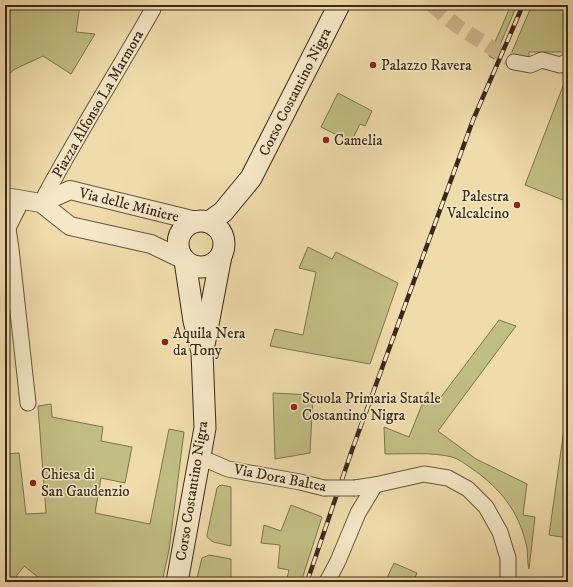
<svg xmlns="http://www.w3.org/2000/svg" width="573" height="587" viewBox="0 0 573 587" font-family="'IM FELL DW Pica',serif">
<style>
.green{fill:#c1be84;stroke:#7e744e}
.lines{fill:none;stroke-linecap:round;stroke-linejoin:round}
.minor-tunnel{stroke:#ccb88e;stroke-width:15;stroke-dasharray:15 8;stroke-linecap:butt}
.minor-casing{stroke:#68563d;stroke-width:17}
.tertiary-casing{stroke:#68563d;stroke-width:20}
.secondary-casing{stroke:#3b2918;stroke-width:23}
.minor{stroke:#f5e8c8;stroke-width:15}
.tertiary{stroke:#f5e8c8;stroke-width:18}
.secondary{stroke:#f5e8c8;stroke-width:21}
.rail-casing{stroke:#3b2918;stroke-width:4.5}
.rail{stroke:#f5e8c8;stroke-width:3;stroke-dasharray:9;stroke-linecap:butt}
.minor-bridge-casing{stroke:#68563d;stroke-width:17;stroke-linecap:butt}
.minor-bridge{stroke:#f5e8c8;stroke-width:15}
.poi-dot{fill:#8f2418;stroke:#f5e8c8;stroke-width:1.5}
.labels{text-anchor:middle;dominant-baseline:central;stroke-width:3;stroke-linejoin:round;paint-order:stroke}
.poi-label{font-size:15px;fill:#3b2918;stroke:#f5e8c8;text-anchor:start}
.street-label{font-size:15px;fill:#3b2918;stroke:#f5e8c8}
</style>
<rect width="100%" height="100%" fill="#f0dcab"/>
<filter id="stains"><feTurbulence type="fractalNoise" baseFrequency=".005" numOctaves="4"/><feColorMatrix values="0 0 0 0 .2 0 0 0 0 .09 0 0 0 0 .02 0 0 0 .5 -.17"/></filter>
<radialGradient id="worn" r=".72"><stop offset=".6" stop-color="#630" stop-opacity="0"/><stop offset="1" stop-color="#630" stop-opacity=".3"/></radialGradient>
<g class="green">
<polygon points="5,5 80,5 76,32 95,34 71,74 43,56 15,69 5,77"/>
<polygon points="511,5 517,5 494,59 489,56"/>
<polygon points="532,5 568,5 568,52 529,52 529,58 511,54"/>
<polygon points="568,73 568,202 525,185"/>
<polygon points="338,93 372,111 365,126 360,124 351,142 321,127"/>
<polygon points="308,247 332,259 336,252 398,283 370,364 270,346 275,329 303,335 316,272 299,268"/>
<path d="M499 320 516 326 438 431 476 459 527 484 523 515 535 517 529 569C527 562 528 555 527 548 526 544 525 540 524 536 515 506 496 485 471 468 465 464 459 459 452 457 431 452 407 454 385 454L384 427 409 437 427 392 441 397Z"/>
<polygon points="273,393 313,395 310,453 275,459"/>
<polygon points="568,401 568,538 549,535"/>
<polygon points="51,404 52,417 103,427 101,441 132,447 125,483 101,478 95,513 150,524 169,429 184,432 169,550 162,582 43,582 43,581 24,566 12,582 5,582 5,515 8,512 5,497 5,454 19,453 26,514 46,513 38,406"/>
<polygon points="222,485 231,487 231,546 213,542 207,537 207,535 217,488 219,486"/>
<polygon points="291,505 322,517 301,582 286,582 289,570 278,568 280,545 261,543 264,525 281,531"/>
<polygon points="209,555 231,559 231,582 196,582 202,558"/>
<polygon points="394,563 417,573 413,582 385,582"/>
</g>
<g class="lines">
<polyline class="minor-tunnel" points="432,5 457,26 514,62"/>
<g class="minor-casing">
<g id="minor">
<polyline points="514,62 530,65 542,60 560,65 568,61"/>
<path d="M41 203C76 137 116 74 153 9L154 5"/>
<polyline points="8,228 11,249 28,403"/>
<polyline points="5,230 8,228 22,200"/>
<polyline points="200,457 228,469 300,482 324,488"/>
<polyline points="355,488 375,485 424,474 448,478 468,489 486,507 500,532 508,558 508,582"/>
<polyline points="327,582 338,561 358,513 375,485"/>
</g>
</g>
<g class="tertiary-casing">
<g id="tertiary">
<polyline points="5,197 41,203 70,226 151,244 182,259"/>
<polyline points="41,203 70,190 196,221"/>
</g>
</g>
<g class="secondary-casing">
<g id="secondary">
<circle cx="201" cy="244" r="23"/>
<polyline points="209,222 223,212 251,178 339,5"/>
<polyline points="204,345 221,256"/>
<polyline points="177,582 205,428 202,352 194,321 185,261"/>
</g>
</g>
<use href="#minor" class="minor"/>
<use href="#tertiary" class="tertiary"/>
<use href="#secondary" class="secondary"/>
<g class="rail-casing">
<polyline id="rail" points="307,582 352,450 473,120 523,5"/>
</g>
<use href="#rail" class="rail"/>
<g class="minor-bridge-casing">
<polyline id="minor-bridge" points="324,488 355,488"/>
</g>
<use href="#minor-bridge" class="minor-bridge"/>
</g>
<g class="poi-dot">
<circle cx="373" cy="65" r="4"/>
<circle cx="326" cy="140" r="4"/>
<circle cx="517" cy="205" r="4"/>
<circle cx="165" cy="342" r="4"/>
<circle cx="294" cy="407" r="4"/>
<circle cx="33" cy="483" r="4"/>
</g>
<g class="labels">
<g class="poi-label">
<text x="381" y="65">Palazzo Ravera</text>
<text x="334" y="140">Camelia</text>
<text x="509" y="196" text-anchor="end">Palestra<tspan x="509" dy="17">Valcalcino</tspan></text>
<text x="173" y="333">Aquila Nera<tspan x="173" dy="17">da Tony</tspan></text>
<text x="302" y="398">Scuola Primaria Statale<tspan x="302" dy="17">Costantino Nigra</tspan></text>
<text x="41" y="474">Chiesa di<tspan x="41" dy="17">San Gaudenzio</tspan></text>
</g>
<g class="street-label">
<text transform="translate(295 92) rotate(-63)">Corso Costantino Nigra</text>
<text transform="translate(98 104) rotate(-60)">Piazza Alfonso La Marmora</text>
<text transform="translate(129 205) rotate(14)">Via delle Miniere</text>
<text transform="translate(280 478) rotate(11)">Via Dora Baltea</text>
<text transform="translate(192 491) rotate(-81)">Corso Costantino Nigra</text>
</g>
</g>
<rect width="573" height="587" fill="none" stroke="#f0dcab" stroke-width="20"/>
<rect x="6" y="6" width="561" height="575" fill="none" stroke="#3b2918" stroke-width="2"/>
<rect x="10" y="10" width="553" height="567" fill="none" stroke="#3b2918"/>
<rect width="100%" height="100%" filter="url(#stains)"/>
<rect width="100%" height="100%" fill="url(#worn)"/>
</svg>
